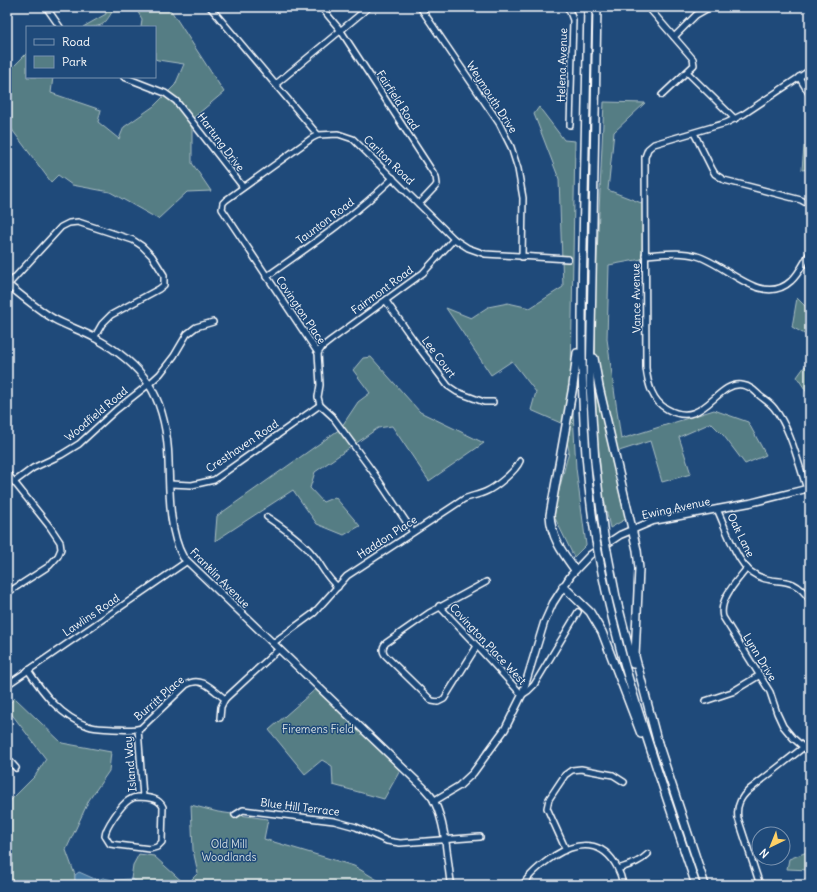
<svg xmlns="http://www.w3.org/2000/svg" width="817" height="892" viewBox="0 0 817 892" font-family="Delius,sans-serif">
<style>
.green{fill:#557d84;stroke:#aabec2}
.water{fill:#477aa4;stroke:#91afc8}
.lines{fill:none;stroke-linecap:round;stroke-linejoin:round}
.minor-casing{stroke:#fff;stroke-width:8}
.major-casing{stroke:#fff;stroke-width:9}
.highway-casing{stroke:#fff;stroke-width:10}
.minor{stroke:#1f4a7a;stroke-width:5}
.major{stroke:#1f4a7a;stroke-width:6}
.highway{stroke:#1f4a7a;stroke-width:7}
.highway-bridge-casing{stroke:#fff;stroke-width:10;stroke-linecap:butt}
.highway-bridge{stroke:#1f4a7a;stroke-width:7}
.labels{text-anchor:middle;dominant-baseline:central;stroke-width:3;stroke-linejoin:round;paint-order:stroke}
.street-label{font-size:11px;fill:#fff;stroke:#1f4a7a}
.park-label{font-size:11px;fill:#d4dee0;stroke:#1f4a7a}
</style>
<rect width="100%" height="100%" fill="#1f4a7a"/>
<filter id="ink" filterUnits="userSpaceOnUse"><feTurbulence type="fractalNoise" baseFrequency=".025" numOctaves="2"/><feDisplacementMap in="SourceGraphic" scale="8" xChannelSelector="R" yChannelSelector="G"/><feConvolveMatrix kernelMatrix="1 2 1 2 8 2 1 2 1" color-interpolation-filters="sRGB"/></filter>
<g filter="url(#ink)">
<g class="green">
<path d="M105 7H115C104 25 105 27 83 27L106 14Z"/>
<polygon points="135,7 165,7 172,12 224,92 192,119 192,163 211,191 187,192 158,219 110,192 72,185 58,175 51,182 7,123 7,61 13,67 27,53 27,77 53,77 51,93 101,110 98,122 119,139 124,127 154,106 175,85 184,64 158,60 155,59 155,27 141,27 142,19"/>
<polygon points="604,102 645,103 614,132 608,190 644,204 642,259 609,265 607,339 621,439 714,410 748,422 766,455 745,464 724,436 711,423 679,437 691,474 662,482 650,441 613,453 626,519 610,528 603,494 596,425 595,299"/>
<polygon points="539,107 564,140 575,141 571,375 576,468 586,545 574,557 553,514 569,451 563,424 531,410 536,392 512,361 491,375 446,308 471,318 488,307 508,303 530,308 563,287 559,179 534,114"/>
<polygon points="804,146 810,152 810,169 802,170"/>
<polygon points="797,298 810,311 810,337 792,327"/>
<polygon points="371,357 420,412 484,443 429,481 392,426 378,428 315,472 310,488 323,502 335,497 360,526 344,535 317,524 293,490 215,541 217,516 340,429 358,402 370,393 353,370 363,358"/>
<polygon points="805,366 810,370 810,397 797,377"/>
<polygon points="318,687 402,767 384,799 333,785 332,766 322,760 305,774 269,730"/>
<polygon points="15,698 62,743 111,752 109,771 89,800 66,850 75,875 75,880 77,885 7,885 7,804 35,776 46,759 7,708 7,706"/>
<polygon points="191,805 218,812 268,819 264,839 354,866 386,885 144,885 131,879 133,865 139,854 154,856 186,885 198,873 193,850"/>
<polygon points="807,852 810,853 810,870 787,869 789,859"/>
</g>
<polygon class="water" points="79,872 97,880 103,878 114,880 131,879 144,885 77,885 75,880 75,875"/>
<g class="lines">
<g class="minor-casing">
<g id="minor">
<polyline points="46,7 60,27"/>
<polyline points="210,7 318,135 338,134 353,139 454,239 468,248 485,254 568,259"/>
<polyline points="321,7 341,31 436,177 437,184 435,187 419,204"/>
<polyline points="420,7 499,123 511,147 518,169 523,198 522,257"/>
<polyline points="567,7 570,12 573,20 570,125"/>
<polyline points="648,7 693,59 694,65 662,95"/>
<polyline points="674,37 696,15 710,7"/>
<polyline points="687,72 735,119"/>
<polyline points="124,77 165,93 176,101 243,187"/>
<polyline points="799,77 810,95"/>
<polyline points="276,84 369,7"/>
<polyline points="694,133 712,169 715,174 724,180 801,200 810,205"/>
<polyline points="318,135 312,138 226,200 223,203 222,209 318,353 320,385 318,397 320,405 332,416 373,472 413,532"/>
<path d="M645 255C662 254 681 251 697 256 726 264 762 308 791 281 799 274 804 262 810 253"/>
<path d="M266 277C310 246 354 216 393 178"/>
<polyline points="8,285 61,227 69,223 78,222 133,240 142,246 152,256 164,275 164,285 159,289 111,315 102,324 94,338"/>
<polyline points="386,301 417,345 448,386 457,392 484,402 493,402"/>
<polyline points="318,353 322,347 331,340 423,273 454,239"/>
<polyline points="7,473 50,527 60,542 61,549 58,556 49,566 7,593"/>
<polyline points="14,482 33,468 61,455 79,444 116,410 149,384 160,374 174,356 187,334 196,327 213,322"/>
<polyline points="170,484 192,485 214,480 320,405"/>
<path d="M807 489C798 463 791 429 774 408 770 403 765 400 760 396 755 391 750 386 742 385 716 381 704 430 667 409 652 401 648 384 646 368L645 157 648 149 654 144 726 123 744 114 810 70"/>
<path d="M717 509C725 526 736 561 751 572 774 589 790 570 810 600"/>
<path d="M267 517C283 528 301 540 313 555 322 565 326 578 338 587"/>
<path d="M747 568C737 581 718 600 723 617L770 692 777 713 783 726 793 738 810 753"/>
<polyline points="439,606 477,646 522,695 528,691 534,685 578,612"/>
<path d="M273 643 314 613 347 576 464 499C471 496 478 495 485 492 495 488 516 471 520 461"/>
<path d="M477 646 444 699 438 702 432 701 386 656C382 652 382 647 386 643L429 613 486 582"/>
<path d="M28 670C43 693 61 717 88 726 96 729 105 728 113 729 122 729 132 731 141 728L186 685C201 675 213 690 225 699"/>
<polyline points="7,685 186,562"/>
<polyline points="705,701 732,692 760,675"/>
<polyline points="220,718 221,707 225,699 279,649"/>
<polyline points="138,729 143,797"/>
<polyline points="7,758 16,768"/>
<path d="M138 797C148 798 158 797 163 807L162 842 157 847 150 849 110 844 105 836C105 828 122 804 129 800 132 798 135 797 138 797Z"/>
<polyline points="235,815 243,810 334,821 356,827 387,841 400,843 480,837"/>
<polyline points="566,850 547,808 549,799 565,775 572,770 581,769 613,775 624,782"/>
<path d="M618 869C629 865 639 863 648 854"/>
<path d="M523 885C530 873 542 864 554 856 578 841 603 840 617 867 620 873 622 879 623 885"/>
<path d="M760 885 738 818C736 806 740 798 749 790L804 747"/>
</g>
</g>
<g class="major-casing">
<g id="major">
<path d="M7 284C22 296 37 309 54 319 67 326 82 331 95 338 144 365 164 395 168 450 170 482 167 529 183 557L424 788C428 793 433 797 435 803 446 826 447 859 451 885"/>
<polyline points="434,801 459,786 473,773 505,729 522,695 544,623 553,603 571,575 590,555 620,535 653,521 750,503 810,488"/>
</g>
</g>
<g class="highway-casing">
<g id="highway">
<path d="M588 7C586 87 585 166 583 246 581 346 580 441 596 541"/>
<polyline points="597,7 590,385 595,462 604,536"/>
<polyline points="594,358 599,387 637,550 639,569 635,656 658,744"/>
<polyline points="607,551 616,597 633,664"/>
<path d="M599 557C620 669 660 777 696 885"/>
<path d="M575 570C562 552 551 537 550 515L573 386 577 353"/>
<polyline points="563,586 590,612 602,632 641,734"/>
<polyline points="657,740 705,885"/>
</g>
</g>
<use href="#minor" class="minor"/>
<use href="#major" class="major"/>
<use href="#highway" class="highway"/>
<g class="highway-bridge-casing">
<g id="highway-bridge">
<polyline points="604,536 607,551"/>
<polyline points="596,541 599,557"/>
</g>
</g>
<use href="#highway-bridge" class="highway-bridge"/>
</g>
</g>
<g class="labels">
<g class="street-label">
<text transform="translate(562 65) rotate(-88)">Helena Avenue</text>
<text transform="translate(492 97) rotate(57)">Weymouth Drive</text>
<text transform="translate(398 100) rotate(57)">Fairfield Road</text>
<text transform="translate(221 142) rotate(53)">Hartung Drive</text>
<text transform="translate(389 160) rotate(44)">Carlton Road</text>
<text transform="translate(325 221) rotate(-37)">Taunton Road</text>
<text transform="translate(382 290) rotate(-36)">Fairmont Road</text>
<text transform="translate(636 298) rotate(-91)">Vance Avenue</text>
<text transform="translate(301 310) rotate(56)">Covington Place</text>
<text transform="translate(439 357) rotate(53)">Lee Court</text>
<text transform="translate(96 414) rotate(-40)">Woodfield Road</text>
<text transform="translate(242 446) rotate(-34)">Cresthaven Road</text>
<text transform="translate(676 508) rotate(-12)">Ewing Avenue</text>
<text transform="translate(741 535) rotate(64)">Oak Lane</text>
<text transform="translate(387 537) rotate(-33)">Haddon Place</text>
<text transform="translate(220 578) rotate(45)">Franklin Avenue</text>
<text transform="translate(91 615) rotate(-34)">Lawlins Road</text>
<text transform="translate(488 644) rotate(47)">Covington Place West</text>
<text transform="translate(760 657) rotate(59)">Lynn Drive</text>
<text transform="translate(159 698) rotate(-41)">Burritt Place</text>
<text transform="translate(130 764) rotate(-95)">Island Way</text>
<text transform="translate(300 807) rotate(7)">Blue Hill Terrace</text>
</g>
<g class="park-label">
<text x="318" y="729">Firemens Field</text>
<text x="229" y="844">Old Mill<tspan x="229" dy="13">Woodlands</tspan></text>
</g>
</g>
<rect width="817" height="892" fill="none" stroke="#1f4a7a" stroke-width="24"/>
<rect x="12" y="12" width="793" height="868" fill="none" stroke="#fff" stroke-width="1.5" filter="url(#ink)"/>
<rect x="26" y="26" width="130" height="52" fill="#1f4a7a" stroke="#7992af"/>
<rect x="34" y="39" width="20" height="6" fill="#1f4a7a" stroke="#7992af"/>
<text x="62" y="46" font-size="12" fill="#ffffff">Road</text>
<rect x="34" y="56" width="20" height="12" fill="#557d84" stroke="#7992af"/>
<text x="62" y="66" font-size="12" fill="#ffffff">Park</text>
<g transform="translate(771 846) rotate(223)"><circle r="19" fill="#1f4a7a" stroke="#7992af"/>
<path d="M0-3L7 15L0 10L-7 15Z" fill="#ffd166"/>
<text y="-6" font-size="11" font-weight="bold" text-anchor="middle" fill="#ffffff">N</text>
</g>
</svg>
